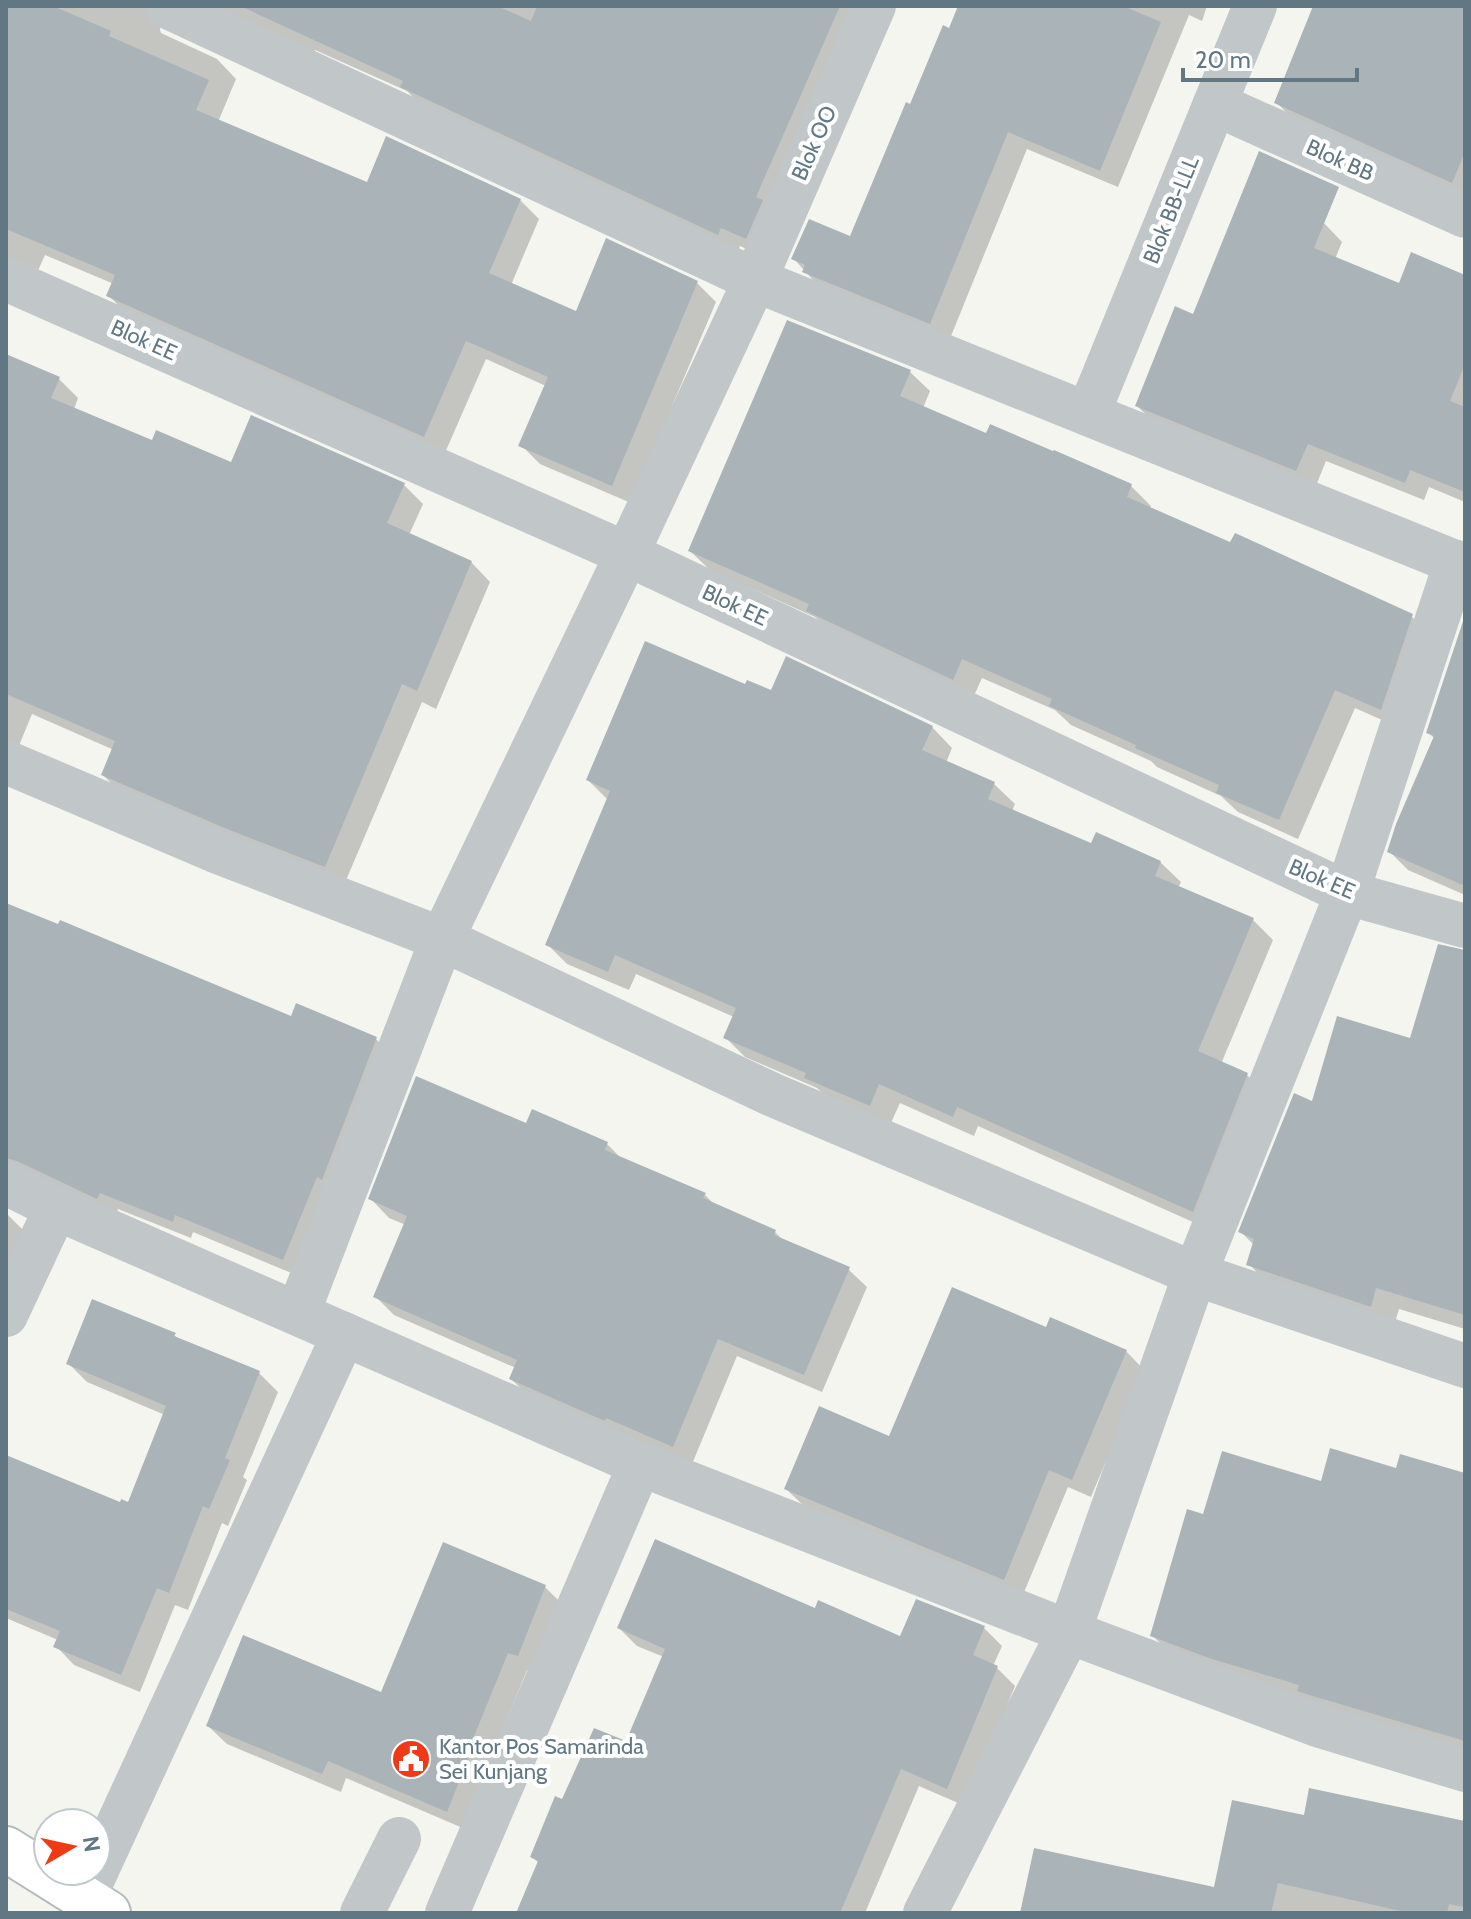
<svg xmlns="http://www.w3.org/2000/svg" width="1471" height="1919" viewBox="0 0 1471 1919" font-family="Cabin,sans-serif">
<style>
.shadow{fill:#0003}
.building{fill:#aab4b8}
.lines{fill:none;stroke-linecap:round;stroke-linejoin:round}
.secondary-casing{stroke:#b3babd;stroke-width:48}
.street{stroke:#c1c6c9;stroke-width:44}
.secondary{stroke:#fff;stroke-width:44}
.labels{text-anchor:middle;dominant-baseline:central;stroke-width:8;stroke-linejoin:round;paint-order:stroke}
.street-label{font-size:22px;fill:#617784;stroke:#fff}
.poi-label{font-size:22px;fill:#617784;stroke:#fff;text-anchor:start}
</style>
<rect width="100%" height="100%" fill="#f5f5f0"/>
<g class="shadow">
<polygon points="6,6 170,6 162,16 160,30 161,33 217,59 236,79 218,122 368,185 520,200 539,219 511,285 577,313 697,283 716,302 631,503 540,464 521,445 546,386 486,359 444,455 128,315 109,296 114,284 45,255 36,275 6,272"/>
<polygon points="207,6 855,6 765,257 740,246 737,253 422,106 407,91 315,50 314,53"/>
<polygon points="961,6 1207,6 1202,21 1189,15 1118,187 1027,149 949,341 822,290 794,259 851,239 911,107"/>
<polygon points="1315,6 1465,6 1465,197 1295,121 1276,102"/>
<polygon points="1324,223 1342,242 1335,259 1400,286 1465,284 1465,502 1429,487 1424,500 1326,461 1315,488 1156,424 1137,406 1194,317"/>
<polygon points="6,356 59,379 78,398 74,409 153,443 232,464 403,484 423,504 409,535 471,562 490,582 436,709 422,702 344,885 122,794 103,775 114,750 32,714 18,748 6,743"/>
<polygon points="910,372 930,391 923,408 987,436 1131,486 1151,506 1149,509 1232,545 1411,616 1431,635 1400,728 1355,708 1298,839 1238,812 1221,796 1157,767 1151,761 1071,725 1055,710 982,678 973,698 828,630 815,617 710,570 690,551"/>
<polygon points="1465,621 1465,895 1408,870 1389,851 1435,739 1428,732"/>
<polygon points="746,686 932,727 952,748 946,763 994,784 1015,804 1012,811 1092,846 1160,862 1181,882 1178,888 1253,920 1273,940 1221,1064 1247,1075 1267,1095 1213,1231 978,1126 974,1136 900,1103 890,1125 827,1097 817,1088 745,1057 725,1037 734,1017 636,974 629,990 567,964 547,944 608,800 588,780"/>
<polygon points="6,905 293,1018 376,1039 394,1057 301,1277 193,1232 191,1238 118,1209 116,1215 6,1185"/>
<polygon points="1465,984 1465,1329 1399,1309 1393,1329 1271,1287 1249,1264 1254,1245 1241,1232 1313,1103 1411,1041"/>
<polygon points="527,1126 607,1144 624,1161 705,1195 716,1206 775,1232 784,1241 848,1269 867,1287 822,1392 737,1356 692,1464 530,1397 511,1379 516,1368 394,1315 375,1296 406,1225 389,1218 371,1199"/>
<polygon points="6,1213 24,1231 6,1275"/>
<polygon points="1047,1330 1126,1351 1144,1370 1091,1497 1068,1487 1022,1597 805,1507 786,1489 890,1438"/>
<polygon points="174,1335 180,1340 259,1373 278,1392 243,1477 247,1480 228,1526 222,1523 188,1610 175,1605 140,1692 74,1665 56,1646 58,1640 6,1618 6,1457 121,1504 129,1505 165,1415 87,1382 68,1363"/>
<polygon points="1397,1471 1465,1476 1465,1754 1172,1655 1152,1635 1204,1516 1322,1484"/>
<polygon points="545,1587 564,1606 536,1674 527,1670 488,1765 465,1829 346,1778 341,1792 227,1744 208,1726 382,1695"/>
<polygon points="816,1610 901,1638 984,1628 1002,1646 993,1666 997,1668 1015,1686 965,1806 919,1786 865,1913 518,1913 539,1863 532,1857 563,1802 627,1744 664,1657 637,1646 619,1628"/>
<polygon points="1305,1817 1465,1823 1465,1913 1022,1913 1215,1890"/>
</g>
<g class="building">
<polygon points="6,6 53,6 111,31 109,36 209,80 196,110 367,182 386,136 521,199 489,273 576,311 606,238 698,281 612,486 518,446 548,377 466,341 424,437 106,296 115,275 6,229"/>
<polygon points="240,6 497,6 531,21 537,6 840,6 756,197 763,200 746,239 721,228 718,235 400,87 403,81"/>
<polygon points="958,6 1123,6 1161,22 1100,171 1008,132 930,324 802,272 805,265 791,259 809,219 850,236 906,102 910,104 943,25 949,28"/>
<polygon points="1313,6 1465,6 1465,152 1452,183 1274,103"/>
<polygon points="1259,151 1339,187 1314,248 1399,283 1411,252 1465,275 1465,364 1450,401 1465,407 1465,492 1410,470 1405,483 1308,444 1296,471 1135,406 1175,306 1193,314"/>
<polygon points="787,320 911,370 900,396 986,433 990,424 1053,451 1054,450 1132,484 1127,497 1230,542 1235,533 1413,614 1381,710 1335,690 1279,820 1216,793 1219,785 1135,748 1136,745 1049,706 1052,699 962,659 953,680 806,611 809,604 688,551"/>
<polygon points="6,354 60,377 51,398 152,440 156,430 231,462 251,415 405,483 387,523 472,561 417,691 402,684 325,867 227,829 101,775 115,741 6,694"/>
<polygon points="1465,615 1465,886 1387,852 1396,824 1434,736 1426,733"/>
<polygon points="645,641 745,684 747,680 771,690 786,656 933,726 922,750 995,782 988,799 1091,843 1096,832 1161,861 1155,876 1254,918 1198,1051 1248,1073 1193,1212 957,1107 953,1117 879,1084 870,1106 804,1078 806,1073 723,1038 736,1008 615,955 608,972 545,945 610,791 586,780"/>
<polygon points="6,903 58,924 60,920 291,1016 296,1003 377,1037 322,1180 317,1177 283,1260 175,1215 173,1222 100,1193 97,1199 17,1161 6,1158"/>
<polygon points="1438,944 1465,950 1465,1315 1376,1288 1371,1307 1246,1265 1254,1239 1238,1232 1294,1093 1312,1101 1337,1016 1410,1038"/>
<polygon points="416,1076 526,1123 532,1109 608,1142 605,1150 706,1193 703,1198 776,1230 774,1235 850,1267 804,1375 718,1339 673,1447 606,1418 605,1421 509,1379 517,1360 373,1297 407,1216 368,1199"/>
<polygon points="952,1287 1046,1327 1050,1317 1127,1350 1072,1480 1049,1470 1004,1580 784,1489 819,1406 889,1436"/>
<polygon points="92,1299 176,1333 174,1336 260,1371 225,1458 230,1460 209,1509 203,1506 169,1593 157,1588 121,1675 53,1647 60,1631 6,1609 6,1455 120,1502 121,1499 128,1502 166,1406 66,1364"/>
<polygon points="1330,1448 1396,1468 1400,1454 1465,1473 1465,1741 1306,1694 1297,1691 1299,1685 1209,1658 1150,1636 1187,1509 1203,1514 1222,1451 1321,1481"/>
<polygon points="655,1539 815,1608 818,1600 900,1636 916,1599 985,1626 973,1655 998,1666 947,1789 901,1769 840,1913 516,1913 538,1861 530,1857 555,1796 562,1799 594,1728 626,1741 665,1649 617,1628"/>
<polygon points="443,1542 546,1585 518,1656 508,1653 470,1746 473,1747 447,1812 328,1761 322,1774 206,1726 243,1635 381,1692"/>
<polygon points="1309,1788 1465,1821 1465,1907 1449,1904 1447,1913 1409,1913 1278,1883 1271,1913 1020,1913 1034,1848 1214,1887 1232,1800 1304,1815"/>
</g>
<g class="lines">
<g class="secondary-casing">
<polyline id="secondary" points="6,1849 108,1913"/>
</g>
<g class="street">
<polyline points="166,6 755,280 1465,566"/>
<polyline points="1215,104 1465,216"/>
<polyline points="6,279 627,554 1347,893 1465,926"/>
<polyline points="1088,414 1255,6"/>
<polyline points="6,762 218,852 442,939 773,1095 1195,1274 1465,1366"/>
<polyline points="6,1183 56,1208 640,1464 1069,1632 1317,1725 1465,1770"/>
<polyline points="298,1313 442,939 627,554 755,280 874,6"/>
<polyline points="6,1315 56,1208"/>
<polyline points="84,1898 344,1334"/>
<polyline points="362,1913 399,1839"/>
<polyline points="447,1913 640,1464"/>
<polyline points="925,1913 1069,1632 1195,1274 1347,893 1456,562"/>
</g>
<use href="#secondary" class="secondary"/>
</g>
<defs>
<g id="civic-disc" transform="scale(2)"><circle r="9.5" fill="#f03915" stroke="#fff"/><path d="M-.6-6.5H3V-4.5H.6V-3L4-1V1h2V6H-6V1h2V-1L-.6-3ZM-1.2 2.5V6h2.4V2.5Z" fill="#fff"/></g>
</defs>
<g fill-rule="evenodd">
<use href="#civic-disc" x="411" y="1759"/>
</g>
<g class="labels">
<g class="street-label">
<text transform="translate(814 143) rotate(-66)">Blok OO</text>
<text transform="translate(1340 160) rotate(24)">Blok BB</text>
<text transform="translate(1171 210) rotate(-68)">Blok BB-LLL</text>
<text transform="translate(144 340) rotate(24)">Blok EE</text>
<text transform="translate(735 605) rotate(25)">Blok EE</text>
<text transform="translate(1322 879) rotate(23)">Blok EE</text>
</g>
<g class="poi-label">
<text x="439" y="1746">Kantor Pos Samarinda<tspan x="439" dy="25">Sei Kunjang</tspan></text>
</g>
</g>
<rect width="1471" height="1919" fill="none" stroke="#617784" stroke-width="16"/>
<g transform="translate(72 1847) rotate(81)"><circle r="38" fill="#ffffff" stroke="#c0c9ce" stroke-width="2"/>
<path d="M0-6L14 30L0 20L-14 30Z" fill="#f03915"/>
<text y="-12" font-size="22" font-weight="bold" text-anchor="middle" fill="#617784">N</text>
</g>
<path d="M1183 68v12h174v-12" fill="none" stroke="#617784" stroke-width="4"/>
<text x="1195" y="68" font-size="24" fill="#617784" stroke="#ffffff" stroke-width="6" paint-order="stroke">20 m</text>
</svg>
